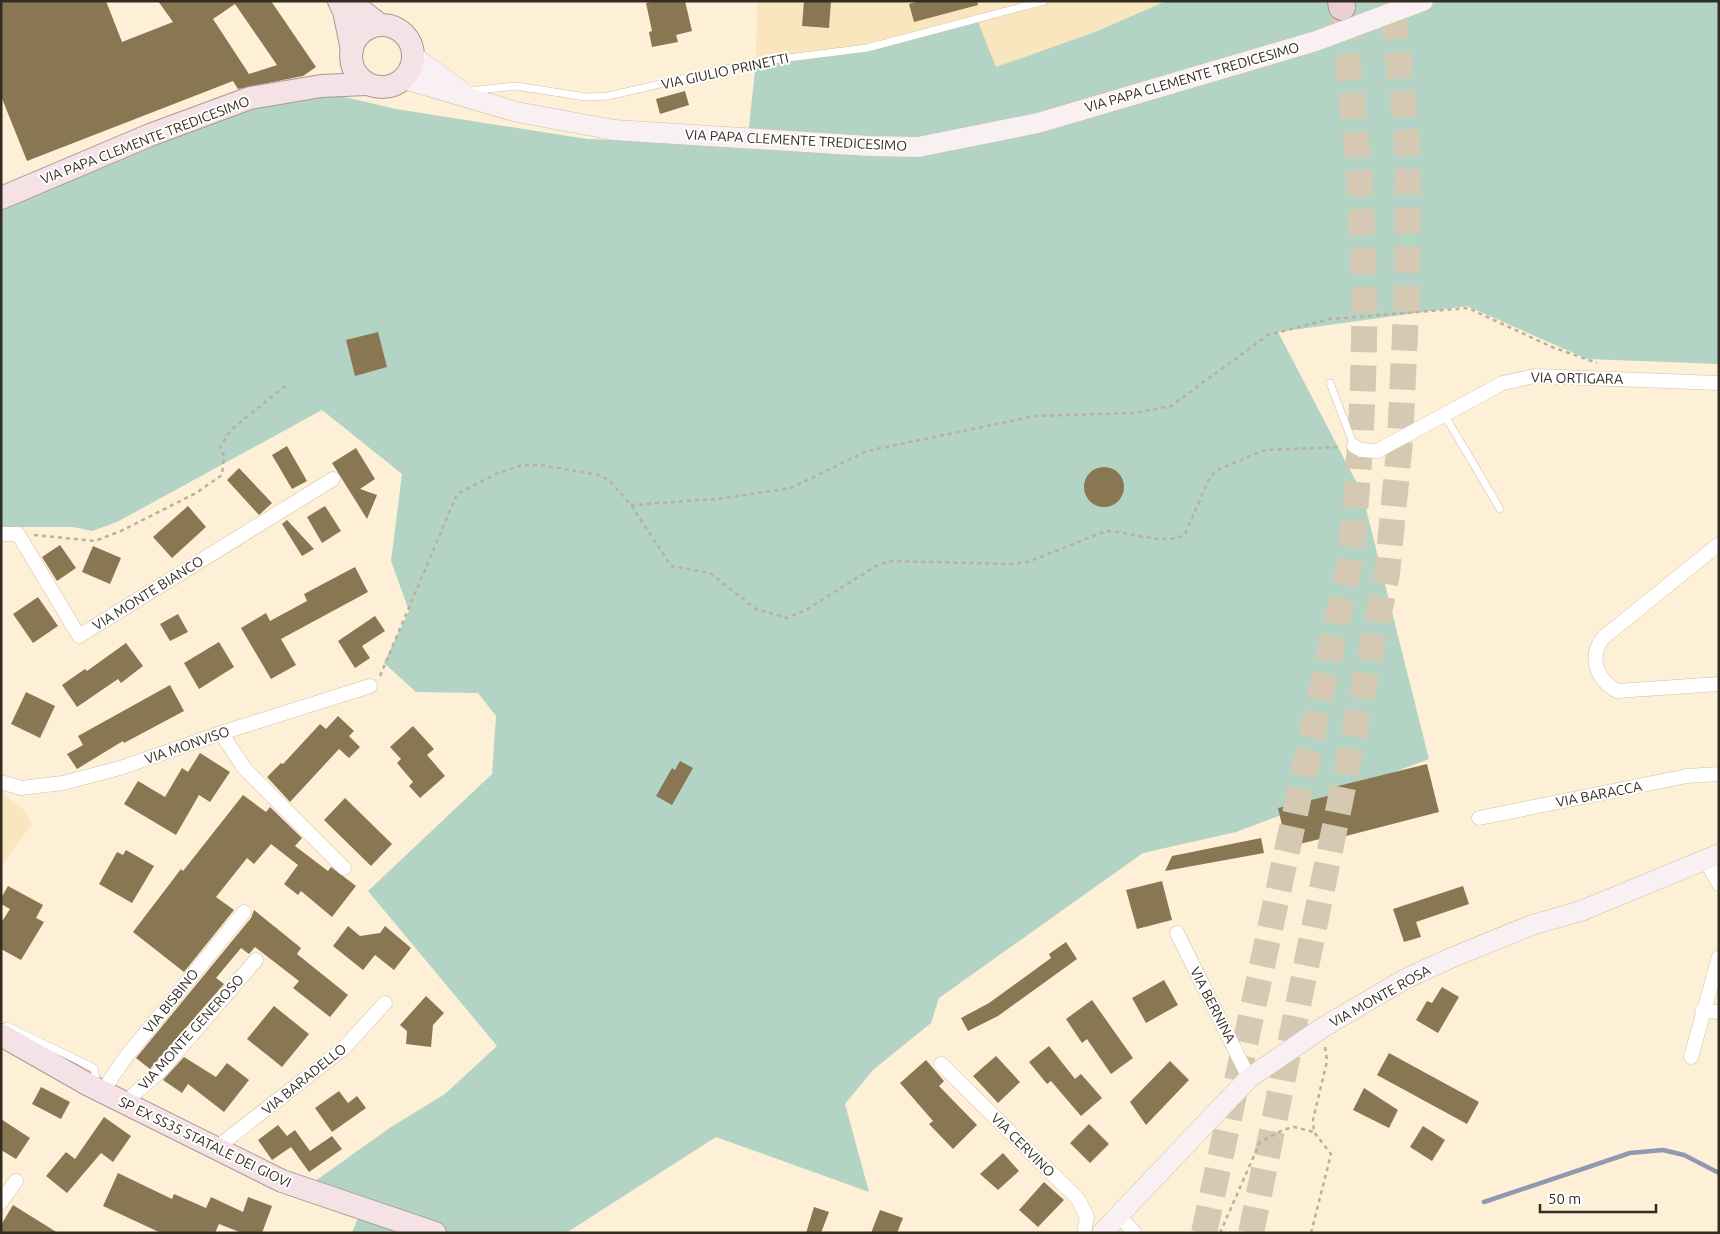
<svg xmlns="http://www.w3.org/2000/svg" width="1720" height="1234" viewBox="0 0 1720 1234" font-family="Ubuntu,sans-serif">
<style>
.built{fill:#f9e6bf}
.green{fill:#b3d4c4}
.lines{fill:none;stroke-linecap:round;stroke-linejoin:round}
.stream{stroke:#8f9ab1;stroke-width:4.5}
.building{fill:#897753;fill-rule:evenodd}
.highway-tunnel{stroke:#d5c9b3;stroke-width:26;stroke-dasharray:26 13;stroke-linecap:butt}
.lane-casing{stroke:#d0c1a2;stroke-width:8}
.street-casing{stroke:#d0c1a2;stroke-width:15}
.secondary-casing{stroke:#d0c1a2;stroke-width:21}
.primary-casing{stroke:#ab9697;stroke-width:24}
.highway-casing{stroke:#ab9697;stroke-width:28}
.path{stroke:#bab09b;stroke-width:2.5;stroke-dasharray:4 4;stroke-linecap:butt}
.lane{stroke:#fff;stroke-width:7}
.street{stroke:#fff;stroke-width:14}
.secondary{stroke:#f9f0f3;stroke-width:20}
.primary{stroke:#f4e2e6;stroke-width:22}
.highway{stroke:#ecced6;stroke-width:26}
.labels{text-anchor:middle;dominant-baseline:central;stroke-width:4;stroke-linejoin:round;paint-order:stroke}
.street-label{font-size:14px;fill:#332d21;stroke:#fff}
</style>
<rect width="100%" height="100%" fill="#fdf0d7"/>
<g class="built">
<polygon points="757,1 1166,1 1095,32 996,67 867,48 756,62"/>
<polygon points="1,792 22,808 32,824 1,867"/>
</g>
<polygon class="green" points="1166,1 1719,1 1719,364 1587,359 1467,306 1278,332 1362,493 1429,759 1236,832 1143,853 939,998 931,1023 873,1070 845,1104 869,1192 716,1137 566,1233 352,1233 359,1215 311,1184 391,1127 445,1094 497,1046 368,891 492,774 496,716 478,693 416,692 384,663 409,611 391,561 402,474 322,410 117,522 92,531 73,527 1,527 1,201 257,104 327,93 396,109 587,139 747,144 756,62 867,48 977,19 996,67 1095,32"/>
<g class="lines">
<polyline class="stream" points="1484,1202 1630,1153 1663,1150 1684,1155 1719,1173"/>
</g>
<g class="building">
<path d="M1 1H106L122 42 173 22 158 1H271L316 67 303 76 238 89 233 81 27 161 1 96ZM235 4 277 65 249 74 213 19Z"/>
<polygon points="655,1 685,1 692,31 676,35 678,42 652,47 649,32 652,31 646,3"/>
<polygon points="804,1 831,1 829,28 802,26"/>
<polygon points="920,1 977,1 978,5 914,22 909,4"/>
<polygon points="685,91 689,105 660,114 656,99"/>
<polygon points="378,332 387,367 355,376 346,340"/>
<polygon points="287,446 307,481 292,489 272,455"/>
<polygon points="356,448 375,479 360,489 377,495 367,519 332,463"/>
<circle cx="1104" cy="487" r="20"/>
<polygon points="239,468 272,503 259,515 227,480"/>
<polygon points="188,506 206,527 172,558 153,537"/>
<polygon points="325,506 341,531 322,543 307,517"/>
<polygon points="287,520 314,549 302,556 282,524"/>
<polygon points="60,545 76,568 57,581 42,557"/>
<polygon points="93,546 121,558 110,584 82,572"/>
<polygon points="355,567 368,592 281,639 296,665 271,679 241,628 266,613 270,621 307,601 304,594"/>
<polygon points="38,597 58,626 33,643 13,614"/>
<polygon points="178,614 188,632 170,641 160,624"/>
<polygon points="375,616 385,631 362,646 370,658 355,668 338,641"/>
<polygon points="219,642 234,667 199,689 184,663"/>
<polygon points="126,643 143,666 121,683 118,679 77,707 62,685 85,669 87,671"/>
<polygon points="170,685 184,711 124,743 123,741 77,769 67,754 83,745 78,736"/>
<polygon points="26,692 55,706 40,738 11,724"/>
<polygon points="338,716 354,731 349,736 360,747 349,758 339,749 290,802 267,777 281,763 283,764 320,724 326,729"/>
<polygon points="413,726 434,749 427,755 445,776 420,798 409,786 413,782 397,763 401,759 390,747"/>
<polygon points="200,753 230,772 210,802 199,795 176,835 124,804 138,781 165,797 182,768 188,772"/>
<polygon points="680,761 693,768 672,805 656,796 672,768 675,770"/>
<polygon points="1427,764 1439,812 1346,836 1345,833 1287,847 1278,808 1336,794 1334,787"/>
<polygon points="243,795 266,812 270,807 302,838 295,846 328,871 331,867 356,886 332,917 301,891 298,895 284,884 298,865 271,844 254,864 247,858 216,897 234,910 184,972 133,932 181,869 183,871"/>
<polygon points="345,798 392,844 371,866 324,820"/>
<polygon points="1261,838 1264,853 1165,871 1172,856"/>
<polygon points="126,850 154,866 132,903 99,884 117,852 123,855"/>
<polygon points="1162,881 1172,920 1137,929 1126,890"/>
<polygon points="8,886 43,905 36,918 44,922 21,960 1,949 1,923 10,909 1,904 1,898"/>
<polygon points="1463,886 1469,904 1416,922 1421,937 1404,942 1393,909"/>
<polygon points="254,910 301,948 297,954 348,995 330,1017 293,988 299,981 255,947 249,954 241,948 216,978 224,984 150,1069 136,1058 251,918"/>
<polygon points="348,926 360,936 380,933 385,926 411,948 394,970 375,955 363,970 333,946"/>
<polygon points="1066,942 1077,959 998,1016 968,1031 961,1018 989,1003 1051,958 1049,954"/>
<polygon points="1164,980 1178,1005 1146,1023 1132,998"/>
<polygon points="1442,987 1459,997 1438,1033 1416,1020 1427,1001 1432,1003"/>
<polygon points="426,996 444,1013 433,1025 431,1047 406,1044 407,1031 400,1025"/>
<polygon points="1092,1000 1133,1058 1111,1074 1087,1039 1082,1043 1066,1019"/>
<polygon points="274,1006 309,1034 282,1067 247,1039"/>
<polygon points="1049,1046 1075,1079 1081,1074 1102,1098 1081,1116 1051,1081 1047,1084 1029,1062"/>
<polygon points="1389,1053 1479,1102 1467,1124 1377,1075"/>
<polygon points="996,1056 1020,1082 998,1103 973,1076"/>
<polygon points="184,1057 216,1077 227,1063 249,1080 224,1112 188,1084 182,1093 163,1080"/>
<polygon points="926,1060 944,1081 939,1086 977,1125 953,1149 929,1124 933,1121 900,1083"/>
<polygon points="1170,1061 1189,1080 1146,1125 1130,1102"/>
<polygon points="41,1087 70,1102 61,1119 32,1104"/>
<polygon points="1364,1088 1398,1110 1389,1128 1353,1110"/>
<polygon points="339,1091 348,1103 357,1096 366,1108 332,1132 315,1108"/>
<polygon points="104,1117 131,1136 113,1162 101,1153 67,1193 46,1176 66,1152 75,1159"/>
<polygon points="1,1119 30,1138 16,1159 1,1150"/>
<polygon points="1089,1124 1109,1144 1090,1163 1070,1143"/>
<polygon points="278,1125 287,1136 295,1130 310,1151 332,1136 342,1149 309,1172 291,1147 272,1160 258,1140"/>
<polygon points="1423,1126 1445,1140 1432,1161 1410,1147"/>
<polygon points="1003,1153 1019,1171 998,1190 980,1174"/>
<polygon points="118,1173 172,1199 174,1194 206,1208 211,1197 243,1212 248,1197 272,1206 262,1233 242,1233 219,1224 215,1233 161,1233 103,1206"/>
<polygon points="1044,1182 1064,1200 1038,1227 1019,1210"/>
<polygon points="13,1205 58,1233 1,1233 1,1225"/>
<polygon points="814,1207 829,1212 821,1233 806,1233"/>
<polygon points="880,1210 903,1218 897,1233 871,1233"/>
</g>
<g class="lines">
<g class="highway-tunnel">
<path d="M1204 1233 1351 556C1358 484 1363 413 1364 340 1366 229 1355 117 1342 7"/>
<polyline points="1251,1233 1387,574 1400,441 1407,291 1408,151 1392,1"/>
</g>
<g class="lane-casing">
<g id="lane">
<polyline points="468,91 516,86 586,97 608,96 756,62 867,48 1044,1"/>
<polyline points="1330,383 1354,446"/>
<polyline points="1444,414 1500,509"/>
<polyline points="1,1028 7,1026 94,1068 97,1084"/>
</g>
</g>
<g class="street-casing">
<g id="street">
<polyline points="1354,446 1361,450 1377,451 1503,383 1534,376 1719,383"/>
<polyline points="1,534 18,534 79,636 333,479"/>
<path d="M1719 544 1604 637C1588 656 1596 679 1617 691L1719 684"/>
<polyline points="221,733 245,769 344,868"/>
<polyline points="1,782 21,788 63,783 120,768 221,733 370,686"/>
<polyline points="1479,818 1687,776 1719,774"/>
<polyline points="1706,861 1719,884"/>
<polyline points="1177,933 1249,1078"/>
<polyline points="1702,1011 1719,1012"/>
<polyline points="1691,1057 1719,957"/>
<polyline points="941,1064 1078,1199 1087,1217 1084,1233"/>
<polyline points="102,1092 125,1058 244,912"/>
<path d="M126 1103C135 1091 151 1081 162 1069 194 1033 225 996 256 960"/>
<polyline points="216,1148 343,1049 385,1003"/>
<polyline points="1,1202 16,1181"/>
<polyline points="1119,1216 1135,1233"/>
</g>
</g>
<g class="secondary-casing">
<g id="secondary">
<polyline points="414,57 460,90"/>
<polyline points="404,79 517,112 614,130 870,146 918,147 1038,123 1316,41 1423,1"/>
<polyline points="1102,1233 1249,1078 1322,1028 1405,979 1451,958 1532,925 1581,911 1719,854"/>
</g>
</g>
<g class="primary-casing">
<g id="primary">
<polyline points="339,1 344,11 352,50"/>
<polyline points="349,1 380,25"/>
<circle cx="382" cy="56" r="31"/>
<polyline points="1,198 150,135 250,98 321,86 367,84"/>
<polyline points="1,1035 89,1085 282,1181 435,1233"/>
</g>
</g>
<g class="highway-casing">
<polyline id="highway" points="1341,1 1342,7"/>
</g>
<g class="path">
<polyline points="631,505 717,499 791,488 867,451 1035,416 1133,413 1171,406 1268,335 1330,319 1468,308 1552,347 1597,363"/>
<polyline points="34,535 95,541 121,531 196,493 222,475 224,456 220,447 230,431 244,419 288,384"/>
<path d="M380 676 457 494 498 473 522 465H540L599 475 609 480 631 505 671 566 710 573 756 609 787 618 804 611 876 566 890 561 1012 564 1028 562 1106 531C1128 531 1168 547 1185 534L1210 477 1219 469 1265 450 1340 447"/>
<polyline points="1220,1233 1260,1142 1283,1130 1294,1127 1314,1132"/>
<polyline points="1311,1233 1331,1154 1314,1132 1313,1120 1327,1061 1325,1047"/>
</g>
<use href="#lane" class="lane"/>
<use href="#street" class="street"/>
<use href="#secondary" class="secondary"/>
<use href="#primary" class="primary"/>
<use href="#highway" class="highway"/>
</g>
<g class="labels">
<g class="street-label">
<text transform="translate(725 71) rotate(-12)">VIA GIULIO PRINETTI</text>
<text transform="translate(1192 77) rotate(-16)">VIA PAPA CLEMENTE TREDICESIMO</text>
<text transform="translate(145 140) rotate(-21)">VIA PAPA CLEMENTE TREDICESIMO</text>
<text transform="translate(796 140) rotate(3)">VIA PAPA CLEMENTE TREDICESIMO</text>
<text transform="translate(1577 378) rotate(1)">VIA ORTIGARA</text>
<text transform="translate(148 593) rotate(-32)">VIA MONTE BIANCO</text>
<text transform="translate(187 745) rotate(-19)">VIA MONVISO</text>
<text transform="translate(1599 794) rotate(-11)">VIA BARACCA</text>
<text transform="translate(1380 996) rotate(-29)">VIA MONTE ROSA</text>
<text transform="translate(171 1001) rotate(-51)">VIA BISBINO</text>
<text transform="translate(1213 1005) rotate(63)">VIA BERNINA</text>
<text transform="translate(191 1032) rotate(-48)">VIA MONTE GENEROSO</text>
<text transform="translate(304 1079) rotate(-39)">VIA BARADELLO</text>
<text transform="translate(205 1142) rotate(26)">SP EX SS35 STATALE DEI GIOVI</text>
<text transform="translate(1023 1145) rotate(45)">VIA CERVINO</text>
</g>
</g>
<rect width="1720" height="1234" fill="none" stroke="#332d21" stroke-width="5"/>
<path d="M1540 1204v8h116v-8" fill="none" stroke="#332d21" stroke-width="2.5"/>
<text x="1548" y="1204" font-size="15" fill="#332d21" stroke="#ffffff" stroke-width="4" paint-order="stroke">50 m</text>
</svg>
